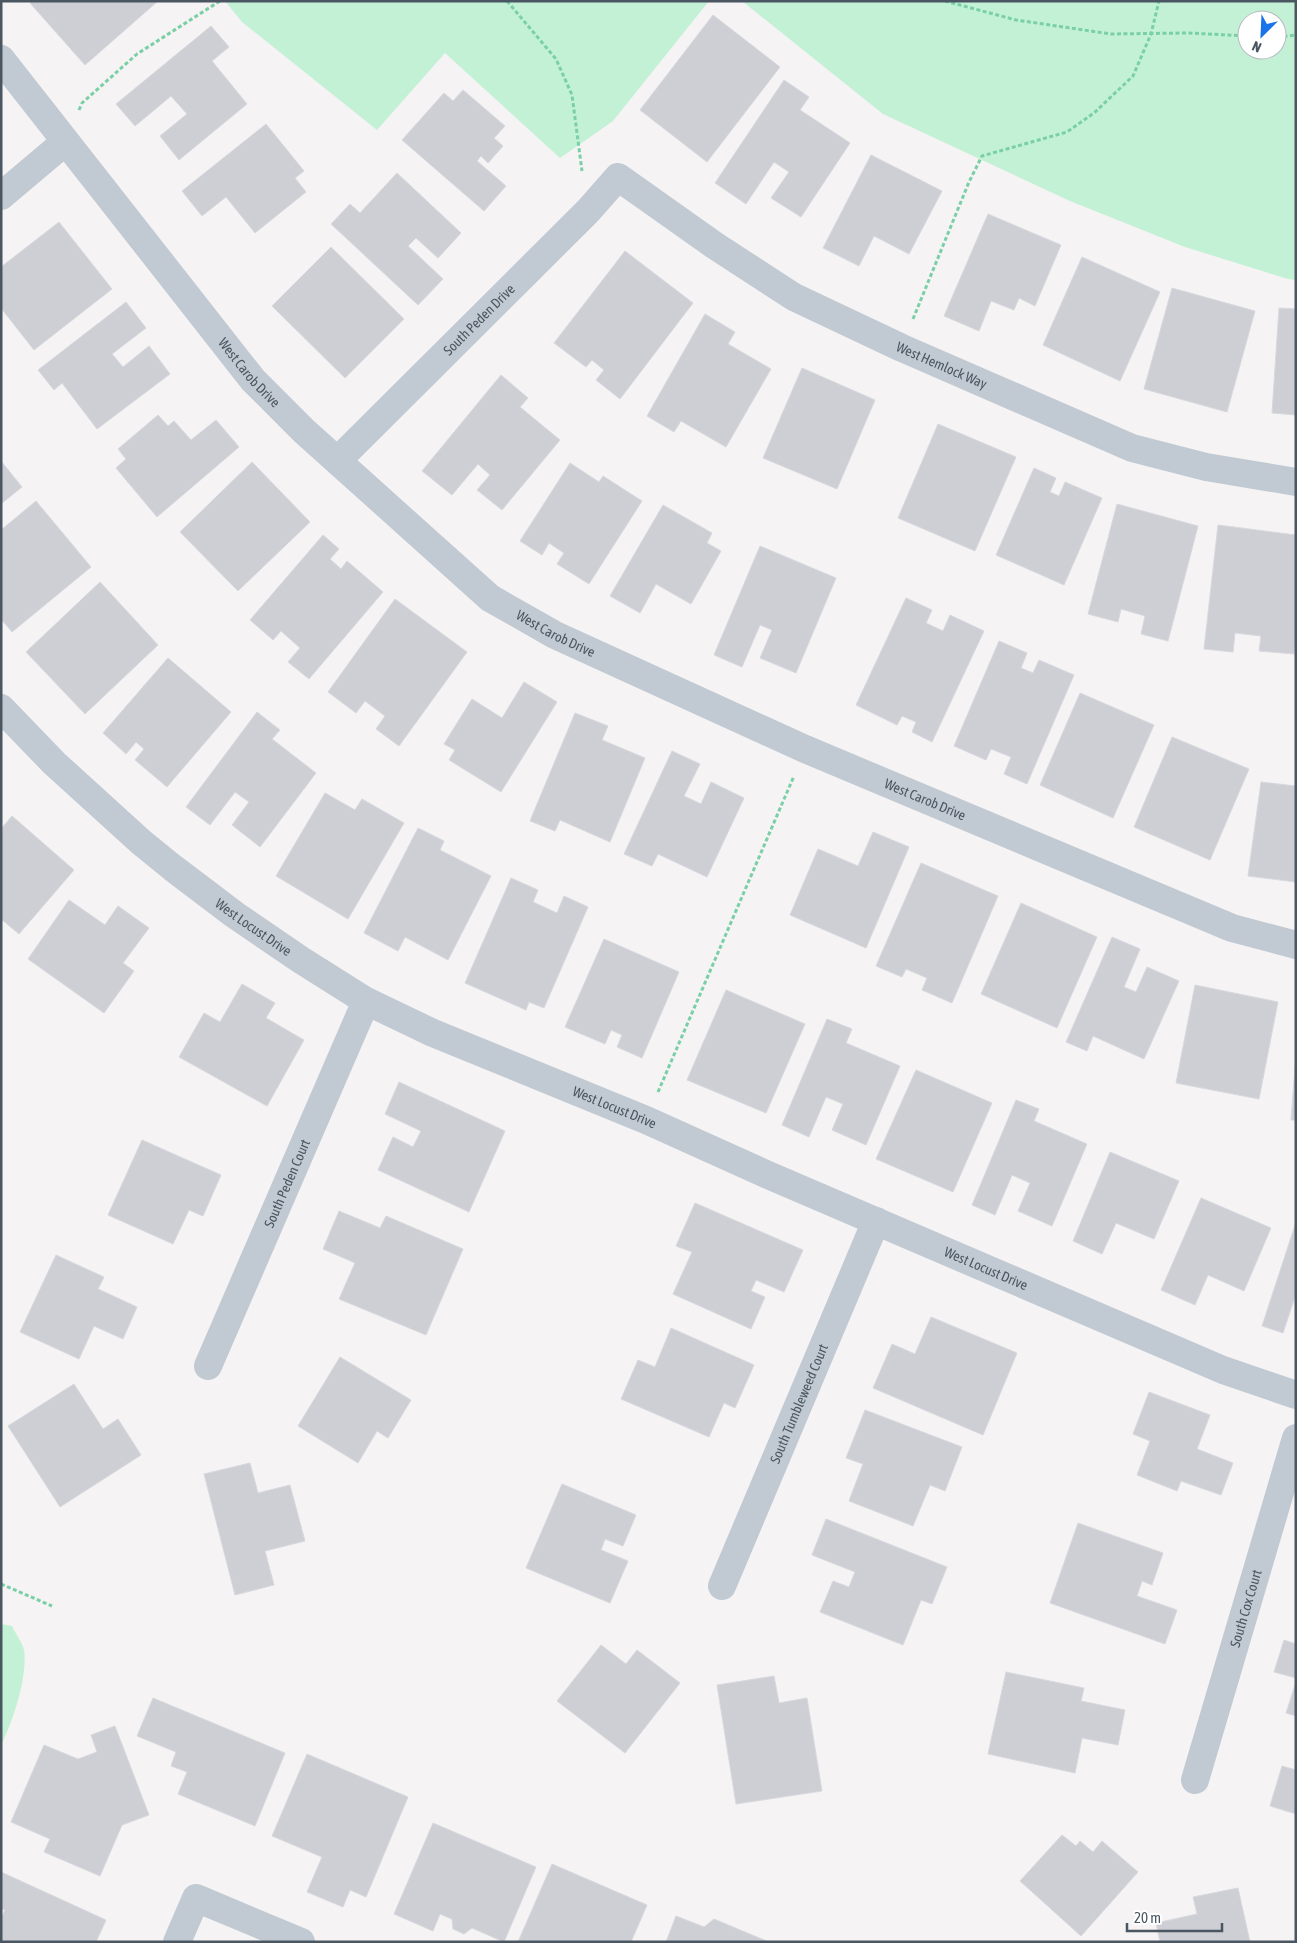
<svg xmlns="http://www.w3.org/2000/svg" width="1297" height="1943" viewBox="0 0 1297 1943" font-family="'Asap Condensed',sans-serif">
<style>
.green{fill:#c3f1d5;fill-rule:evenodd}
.building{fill:#cdcfd5;stroke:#d7d9de}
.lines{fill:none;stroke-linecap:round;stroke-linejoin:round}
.path{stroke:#7ad0a6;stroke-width:3;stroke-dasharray:4 2.5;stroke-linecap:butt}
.minor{stroke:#c1cad2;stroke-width:28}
.labels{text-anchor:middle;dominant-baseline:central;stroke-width:4;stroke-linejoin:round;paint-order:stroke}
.street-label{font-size:14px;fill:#4a5661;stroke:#fff}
</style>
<rect width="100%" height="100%" fill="#f5f3f3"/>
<g class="green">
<polygon points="225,1 709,1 613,121 560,158 445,53 377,130 242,22"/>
<path d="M742 1H1296V280L1288 279 1185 247 1070 201 883 114ZM1247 20H1277V50H1247Z"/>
<path d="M1 1624 12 1626C15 1633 22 1642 24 1650 28 1675 13 1722 1 1745Z"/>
</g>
<g class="building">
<polygon points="32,1 158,1 85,65 30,3"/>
<polygon points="713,15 780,67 707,162 640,110"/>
<polygon points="211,26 229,47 212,61 247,104 179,160 160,136 187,114 171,96 135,126 116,104"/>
<polygon points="784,80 809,97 800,110 850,143 801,217 771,198 789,172 774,162 746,204 715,183"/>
<polygon points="463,90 505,126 494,138 503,146 488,163 481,156 477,161 506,186 484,211 402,140 444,93 453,101"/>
<polygon points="266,124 304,171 295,178 306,192 255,233 226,197 202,216 182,191"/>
<polygon points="871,155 942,191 909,254 874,236 859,266 823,248"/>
<polygon points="397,173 461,233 438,258 416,238 408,246 443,279 418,305 331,224 350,204 360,213"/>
<polygon points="988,214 1061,245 1035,306 1019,298 1014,310 991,301 979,331 944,316"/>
<polygon points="59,222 112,289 34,350 1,308 1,267"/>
<polygon points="331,247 404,319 345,378 272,306"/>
<polygon points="625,251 693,303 620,399 596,380 604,370 592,360 586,367 554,343"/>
<polygon points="1082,257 1160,292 1120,381 1043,345"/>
<polygon points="1172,288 1255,311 1227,412 1144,389"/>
<polygon points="126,302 146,328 112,354 123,367 149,346 170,374 97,429 62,383 54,390 38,370"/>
<polygon points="1279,308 1296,309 1296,415 1272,413"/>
<polygon points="705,314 735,332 728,344 771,369 726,447 681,421 674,432 647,416"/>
<polygon points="802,368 875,400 837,489 763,458"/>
<polygon points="501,375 528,398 520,407 560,440 502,510 477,490 490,475 478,464 452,495 422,471"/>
<polygon points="158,415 168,426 174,421 191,440 216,420 239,447 157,517 116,468 126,459 118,449"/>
<polygon points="938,424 1016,457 975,551 898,518"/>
<polygon points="1,461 22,487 1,504"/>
<polygon points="252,462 310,522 238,591 180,532"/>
<polygon points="570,463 599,482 603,476 642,501 589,584 557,564 564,553 549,543 542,555 520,541"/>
<polygon points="1034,468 1056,478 1050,492 1059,496 1065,482 1102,498 1064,585 996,555"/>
<polygon points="36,501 91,567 12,632 1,619 1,530"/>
<polygon points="1117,504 1198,526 1168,641 1141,634 1145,616 1121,609 1118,622 1088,614"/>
<polygon points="663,505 712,533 707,543 721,551 691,604 656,584 640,613 610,596"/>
<polygon points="1218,525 1296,535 1296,635 1294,654 1259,651 1261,636 1235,633 1233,652 1204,649"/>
<polygon points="323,535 339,549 330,559 341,569 347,561 383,592 309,679 288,662 300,648 281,631 273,640 250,620"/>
<polygon points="760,546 836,578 796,673 760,658 772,630 760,625 742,667 714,655"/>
<polygon points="100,582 158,645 85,714 26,652"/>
<polygon points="906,598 932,610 926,623 943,631 950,615 984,631 932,742 912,732 916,722 902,716 897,725 856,705"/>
<polygon points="395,599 467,652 399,746 376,729 385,716 365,701 356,713 328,692"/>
<polygon points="999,641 1027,653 1021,668 1033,673 1039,660 1074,675 1027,784 1004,774 1011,757 991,749 986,760 954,746"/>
<polygon points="168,658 231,712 167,787 135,760 144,749 136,742 126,754 103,733"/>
<polygon points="524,682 557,702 501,792 449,760 455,750 444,744 472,699 502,718"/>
<polygon points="1080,693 1154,725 1113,818 1040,785"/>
<polygon points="257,712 280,730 272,739 316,773 260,847 232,825 249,802 235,792 210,825 186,807"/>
<polygon points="575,713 608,726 602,740 645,758 610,842 560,820 555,831 530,821"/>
<polygon points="1172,737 1249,769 1210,860 1134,827"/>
<polygon points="672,751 700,764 684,796 701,804 711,782 744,798 707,877 658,854 652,866 624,854"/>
<polygon points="1261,782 1296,786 1296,882 1248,876"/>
<polygon points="325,793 355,810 362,799 404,823 348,919 276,876"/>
<polygon points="12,816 74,870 19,934 1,919 1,829"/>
<polygon points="418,828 444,841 440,850 491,876 448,960 405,937 398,951 364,933"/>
<polygon points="873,832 909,847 866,948 790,915 818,849 858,866"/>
<polygon points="921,863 998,896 952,1003 922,990 927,978 906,969 902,977 876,966"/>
<polygon points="511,878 538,890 533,902 557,913 564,896 588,907 544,1008 529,1002 526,1010 465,983"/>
<polygon points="69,900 105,925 118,906 149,928 123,963 134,971 104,1013 28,959"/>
<polygon points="1021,903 1097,937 1057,1028 981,994"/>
<polygon points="1112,937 1140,949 1124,987 1136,992 1147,967 1179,981 1144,1059 1093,1036 1087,1051 1066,1042"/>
<polygon points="604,939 679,972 642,1058 617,1047 622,1035 611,1030 605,1044 565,1027"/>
<polygon points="242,984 275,1003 266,1018 304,1040 267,1106 179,1057 204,1013 220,1022"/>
<polygon points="1195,985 1278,1002 1259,1099 1176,1083"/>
<polygon points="726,990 805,1024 766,1113 687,1080"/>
<polygon points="827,1019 852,1029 846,1043 900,1066 866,1145 832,1130 843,1104 826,1097 809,1137 782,1125"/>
<polygon points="1296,1054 1296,1120 1291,1120"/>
<polygon points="916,1070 992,1103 953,1192 876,1159"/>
<polygon points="399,1082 505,1131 469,1212 378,1170 393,1137 413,1147 421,1131 385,1114"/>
<polygon points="1016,1100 1039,1109 1034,1121 1087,1144 1052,1226 1018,1211 1030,1183 1012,1175 995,1215 972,1205"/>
<polygon points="142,1140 221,1175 203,1216 189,1210 173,1244 108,1215"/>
<polygon points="1110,1152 1179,1181 1154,1239 1116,1223 1102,1254 1073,1241"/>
<polygon points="1201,1198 1271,1228 1244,1291 1208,1275 1195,1305 1161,1290"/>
<polygon points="695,1203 803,1250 784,1292 756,1280 751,1291 765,1297 751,1329 673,1294 692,1252 676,1246"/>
<polygon points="339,1211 380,1228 386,1216 463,1249 426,1335 339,1299 355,1263 323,1249"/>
<polygon points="1296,1222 1296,1294 1283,1333 1262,1326"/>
<polygon points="56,1255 104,1277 98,1289 137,1307 123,1339 94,1326 79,1359 20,1332"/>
<polygon points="931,1317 1017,1353 983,1435 873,1388 892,1344 915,1354"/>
<polygon points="671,1328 754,1365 735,1408 724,1403 709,1437 621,1399 638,1360 655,1367"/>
<polygon points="340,1357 411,1400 388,1438 377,1431 358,1463 298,1426"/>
<polygon points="74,1384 103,1429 118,1419 141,1455 60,1507 8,1426"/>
<polygon points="1149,1392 1210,1415 1197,1449 1233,1463 1221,1495 1181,1481 1177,1491 1137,1475 1150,1441 1133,1434"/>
<polygon points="865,1410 962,1447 945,1491 930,1485 913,1526 849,1501 863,1464 846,1458"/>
<polygon points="250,1463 258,1493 290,1485 305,1541 265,1551 274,1585 235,1595 204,1474"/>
<polygon points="562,1484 636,1515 623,1546 605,1539 601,1550 628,1561 610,1603 526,1568"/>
<polygon points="826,1519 947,1567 932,1604 921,1600 903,1645 820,1612 833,1581 849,1587 855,1572 812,1555"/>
<polygon points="1078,1523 1163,1553 1152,1585 1142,1581 1137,1596 1177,1610 1165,1644 1050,1603"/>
<polygon points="1284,1640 1296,1644 1296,1678 1274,1672"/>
<polygon points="601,1645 626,1664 637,1650 680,1683 625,1753 557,1701"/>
<polygon points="1006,1672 1084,1688 1081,1701 1125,1710 1118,1745 1082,1738 1075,1773 988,1754"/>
<polygon points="774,1676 779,1703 807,1698 822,1791 736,1804 717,1685"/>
<polygon points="1296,1682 1296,1716 1286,1713"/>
<polygon points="153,1698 285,1753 255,1826 178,1794 187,1772 171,1766 176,1752 137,1736"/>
<polygon points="115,1726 149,1815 122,1825 100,1876 44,1852 50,1839 11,1822 44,1745 78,1759 97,1752 91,1735"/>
<polygon points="307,1754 408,1797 366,1897 350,1890 343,1907 307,1892 322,1857 272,1836"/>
<polygon points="1282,1766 1296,1770 1296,1814 1270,1806"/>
<polygon points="433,1823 536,1867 504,1942 472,1928 464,1934 453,1929 452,1919 440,1914 433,1931 394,1914"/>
<polygon points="1062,1835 1076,1846 1080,1841 1093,1852 1102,1841 1138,1872 1081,1936 1020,1881"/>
<polygon points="552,1864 647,1905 631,1942 518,1942"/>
<polygon points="1,1872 106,1920 96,1942 1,1942 1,1918 5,1910 1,1909"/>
<polygon points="1238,1888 1250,1942 1160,1942 1156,1923 1197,1914 1193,1897"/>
<polygon points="676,1916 704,1927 714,1919 769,1942 666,1942"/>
</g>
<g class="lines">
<g class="path">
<polyline points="507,1 556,59 572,95 582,171"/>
<polyline points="945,1 1016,20 1111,34 1189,33 1247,36"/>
<polyline points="1277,37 1296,35"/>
<polyline points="79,110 82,103 137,54 220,1"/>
<polyline points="913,319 969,182 982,156 1067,132 1094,113 1133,76 1151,34 1159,1"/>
<polyline points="658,1092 794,776"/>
<polyline points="1,1584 52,1606"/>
</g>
<g class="minor">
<path id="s1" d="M1 59 253 380 304 431 490 598 555 635 805 749 1232 928 1296 945"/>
<polyline points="1,196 65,142"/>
<path id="s2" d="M338 460 588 211 618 177 714 245 794 297 902 348 1132 448 1206 467 1296 482"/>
<path id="s3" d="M1 708 54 763 141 842 173 868 235 915 301 960 366 1001 433 1033 646 1120 768 1175 1223 1370 1296 1395"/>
<path id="s4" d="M208 1366 366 1001"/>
<path id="s5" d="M722 1586 876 1221"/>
<path id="s6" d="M1195 1780 1296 1438"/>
<polyline points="177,1942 196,1898 301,1942"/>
</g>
</g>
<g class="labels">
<g class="street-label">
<text stroke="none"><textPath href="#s2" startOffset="199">South Peden Drive</textPath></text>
<text stroke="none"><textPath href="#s2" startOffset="774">West Hemlock Way</textPath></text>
<text stroke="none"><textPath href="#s1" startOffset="400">West Carob Drive</textPath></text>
<text stroke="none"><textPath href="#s1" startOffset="805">West Carob Drive</textPath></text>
<text stroke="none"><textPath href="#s1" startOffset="1210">West Carob Drive</textPath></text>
<text stroke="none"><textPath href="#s3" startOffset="335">West Locust Drive</textPath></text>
<text stroke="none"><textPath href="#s3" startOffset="740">West Locust Drive</textPath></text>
<text stroke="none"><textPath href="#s4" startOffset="199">South Peden Court</textPath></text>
<text stroke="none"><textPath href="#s3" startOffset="1145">West Locust Drive</textPath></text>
<text stroke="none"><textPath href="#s5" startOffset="198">South Tumbleweed Court</textPath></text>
<text stroke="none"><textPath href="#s6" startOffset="179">South Cox Court</textPath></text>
</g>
</g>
<rect width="1297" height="1943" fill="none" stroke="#4a5661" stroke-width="5"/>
<g transform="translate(1262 35) rotate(204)"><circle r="24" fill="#ffffff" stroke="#b7bbc0"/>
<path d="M0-4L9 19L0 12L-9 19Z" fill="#1a73e8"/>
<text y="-8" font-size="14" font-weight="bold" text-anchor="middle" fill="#4a5661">N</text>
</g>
<path d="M1127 1923v8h95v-8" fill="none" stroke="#4a5661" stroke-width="2.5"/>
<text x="1134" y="1923" font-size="15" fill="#4a5661" stroke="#ffffff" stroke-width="4" paint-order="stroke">20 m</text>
</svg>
